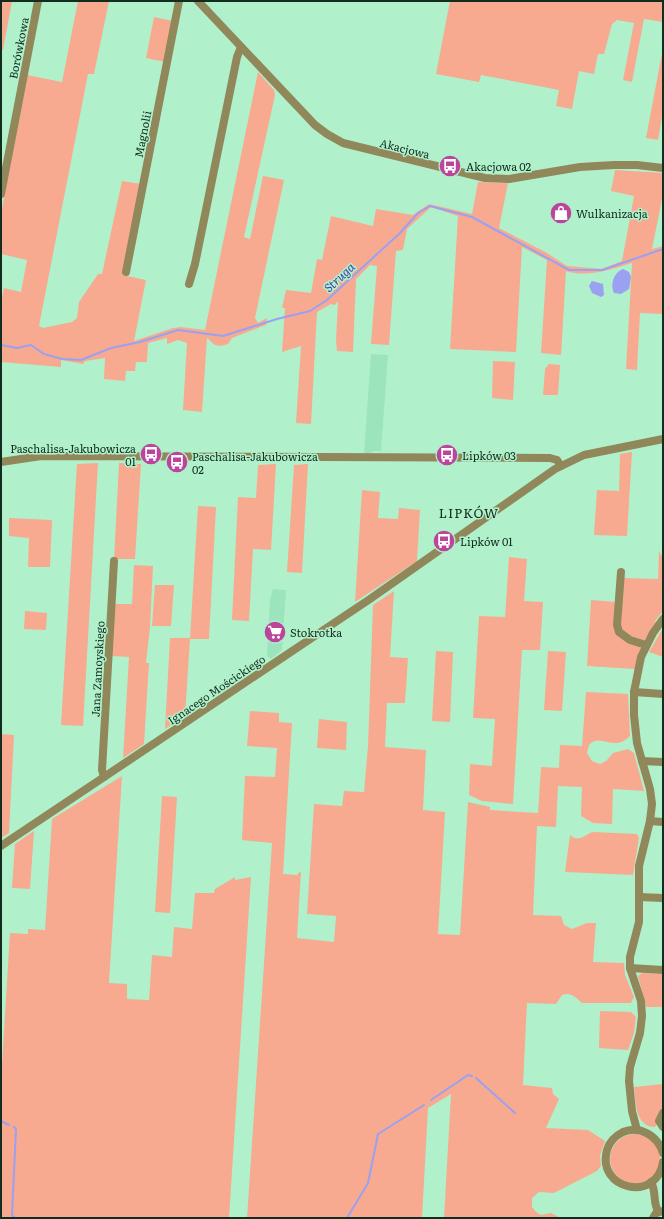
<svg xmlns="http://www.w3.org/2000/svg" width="664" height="1219" viewBox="0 0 664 1219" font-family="Literata,serif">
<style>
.built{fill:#9ce4bc}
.green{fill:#f8aa90}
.water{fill:#9aa1f0}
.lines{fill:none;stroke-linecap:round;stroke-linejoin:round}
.stream{stroke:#9aa1f0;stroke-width:2}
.minor{stroke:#90875a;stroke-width:8}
.labels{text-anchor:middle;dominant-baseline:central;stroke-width:3;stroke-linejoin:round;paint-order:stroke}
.street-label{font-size:11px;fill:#122c1e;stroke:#b0f1cb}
.poi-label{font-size:11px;fill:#122c1e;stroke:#b0f1cb;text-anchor:start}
.water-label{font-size:12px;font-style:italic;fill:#443eae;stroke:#b0f1cb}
.quarter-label{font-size:13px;letter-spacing:1px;fill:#122c1e;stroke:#b0f1cb}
</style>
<rect width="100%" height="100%" fill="#b0f1cb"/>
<g class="built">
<polygon points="371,354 388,355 381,451 373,451 370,454 364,454"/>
<polygon points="273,589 286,590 282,650 271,659 267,656 270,600"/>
</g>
<g class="green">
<polygon points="1,1 12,1 3,50 1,50"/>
<polygon points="78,1 109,1 94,74 88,74 39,326 43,328 72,322 77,318 79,302 98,274 102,274 122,181 141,184 122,275 146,280 134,341 173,328 181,327 205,330 258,72 274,90 275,95 244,237 250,239 263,176 284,180 255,318 258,323 267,318 266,325 232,338 228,344 221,346 215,345 207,338 202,412 183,410 187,343 178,340 167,344 167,338 148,343 147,362 136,362 135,371 126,371 125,381 104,379 105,358 85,361 83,364 61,360 61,367 1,362 1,302 4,288 21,292 27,260 1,254 1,214 27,75 62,82"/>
<polygon points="450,1 663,1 663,22 644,19 632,82 623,80 634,23 617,20 612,24 604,54 598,54 594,74 579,71 572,109 556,106 559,90 481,75 479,82 436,74"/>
<polygon points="154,17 173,21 165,62 146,58"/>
<polygon points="663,48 663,111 658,140 646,138"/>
<path d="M615 170 663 173V194L652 249 663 246V314L640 313 637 370 626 369 632 263C612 269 588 278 566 271L561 355 541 353 547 260 522 247 516 352 450 349 458 216 431 207 407 229 403 250 396 251 389 345 371 344 377 266 370 265 356 279 353 352 337 351 336 340 338 301 335 305 331 304 317 312 311 424 296 423 301 346 282 352 285 308H282L286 290 311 293 317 259 322 260 331 216 373 226 376 209 413 215 429 204 472 214 478 182 508 183 499 228 547 253 567 266 602 269 622 261 634 196 611 191Z"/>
<polygon points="493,361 515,362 513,400 492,398"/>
<polygon points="549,364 560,365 558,395 543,395 545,369"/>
<polygon points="632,452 627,536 594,535 597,490 619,491 620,454"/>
<polygon points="98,463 83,726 61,725 77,464"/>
<polygon points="119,463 141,464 135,559 114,559"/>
<polygon points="276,464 271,550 253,549 249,621 232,620 238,497 256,498 258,465"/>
<polygon points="308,464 302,573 287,572 294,465"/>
<polygon points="362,490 380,492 378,518 398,519 399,508 420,510 417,561 355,602"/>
<polygon points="198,506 216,507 209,639 190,639 185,716 165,729 170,638 190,638"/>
<polygon points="9,518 52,520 50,567 28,567 29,538 9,536"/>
<polygon points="659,551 663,558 663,611 655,621 656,623 644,641 624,634 620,628 623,578 658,579"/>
<polygon points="509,557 527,559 524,601 543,602 540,650 522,650 513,804 482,801 469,795 470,764 492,766 495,719 473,718 479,616 505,617"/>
<polygon points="134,565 153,566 150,627 146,663 149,663 144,744 123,758 129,657 111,656 114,604 132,604"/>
<polygon points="155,585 174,585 171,626 152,626"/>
<path d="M394 591 390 657 408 658 405 703H387L385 747 426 750 423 810 445 812 438 934 460 935 468 802 490 807V810L538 813 541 767 559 768 560 745 582 746 586 692 628 694 630 736C614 753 600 732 589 745L587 753 592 761 600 764 606 761 613 753 628 749 634 753 644 791 613 789 612 824 593 823 581 816 582 787 558 786 556 827 537 826 533 915 561 916 564 925 572 929 587 923H596L593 962 624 963 625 975 634 997 631 1003H582C575 997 571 992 562 995L556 1004 527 1003 523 1085 552 1088 553 1094 559 1099 546 1128 588 1130 605 1141 600 1156 601 1166 597 1171 554 1193 539 1192 532 1198V1207L536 1212 541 1215 551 1213 561 1218H444L451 1094 428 1108 422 1218H247L272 843 242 840 245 776 275 777 277 748 247 746 250 711 279 713V722L292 723 283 874 297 875 301 871 297 938 334 942 336 916 307 914 314 804 342 806 344 791 364 792 368 746 373 605Z"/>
<polygon points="591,600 616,602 615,626 642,649 635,669 587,666"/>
<polygon points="25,611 47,613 46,630 24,629"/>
<polygon points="663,628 663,657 649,652"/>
<polygon points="436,651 453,652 450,722 432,721"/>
<polygon points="548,651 566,652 562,711 544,710"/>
<polygon points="319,719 347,722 346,750 317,748"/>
<polygon points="1,734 14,735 9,833 1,838"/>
<polygon points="122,776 109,983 127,984 127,999 149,1000 152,955 172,957 174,927 192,929 195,893 214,893 215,889 235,877 235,880 251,877 229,1218 1,1218 1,1080 10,933 28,934 28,929 45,930 52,819"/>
<polygon points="162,796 177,797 170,913 155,912"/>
<polygon points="34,831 30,889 12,888 15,844"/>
<path d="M593 832 637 834 639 838 633 875 565 872 570 835C579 843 584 835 593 832Z"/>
<polygon points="642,973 663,974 663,1007 646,1007 638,976"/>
<polygon points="600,1011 631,1012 636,1017 634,1033 628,1050 599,1048"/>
<path d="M663 1084V1110L655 1127C635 1127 636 1102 634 1087Z"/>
<circle cx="635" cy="1159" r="25"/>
</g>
<g class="water">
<path d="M623 269 629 272 631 277 629 289 621 294 614 293C610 285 613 273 623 269Z"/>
<polygon points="592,281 603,284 604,295 601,297 592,293 589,286"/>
</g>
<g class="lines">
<g class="stream">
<polyline points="1,345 17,348 31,345 44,354 62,359 81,360 111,348 140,342 178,330 223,336 277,319 310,311 327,300 400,233 418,213 430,206 472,217 569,270 602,270 663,249"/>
<polyline points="476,1078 515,1113"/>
<polyline points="431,1100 468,1075 472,1076"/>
<polyline points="1,1121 9,1125"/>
<polyline points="14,1127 16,1129 12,1215 15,1218"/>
<polyline points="347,1218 368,1183 378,1134 424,1105"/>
</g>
<g class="minor">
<polyline points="198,1 315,125 327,134 343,143 485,178 509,179 580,167 614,165 637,165 663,168"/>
<polyline points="1,194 38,1"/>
<polyline points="126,272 179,1"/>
<polyline points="189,284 195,264 237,57 241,47"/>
<polyline points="1,462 41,456 550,458 557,460 561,466"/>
<polyline points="621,572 617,625 619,632 630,640 646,645"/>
<polyline points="634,692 663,694"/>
<polyline points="642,761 663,762"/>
<polyline points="104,777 102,770 114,561"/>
<polyline points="650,821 663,822"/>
<polyline points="1,846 370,599 555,469 584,455 663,439"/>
<polyline points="639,897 663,898"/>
<polyline points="630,968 663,970"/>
<polyline points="663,1113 659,1121 663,1127"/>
<polyline points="637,1130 632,1111 629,1081 630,1067 640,1033 642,1016 641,1001 630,968 630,957 639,922 639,866 650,821 652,804 650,789 637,743 634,715 634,692 641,657 653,633 663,619"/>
<path d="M663 1153C658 1136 640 1125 623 1132 615 1136 609 1143 607 1150 596 1190 657 1203 663 1162"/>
<path d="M651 1182C657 1192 652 1204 659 1212"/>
<polyline points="653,1218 656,1213 663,1211"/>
</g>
</g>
<defs>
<g id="bus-disc" transform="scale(1.15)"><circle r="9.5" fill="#bb459d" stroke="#b0f1cb"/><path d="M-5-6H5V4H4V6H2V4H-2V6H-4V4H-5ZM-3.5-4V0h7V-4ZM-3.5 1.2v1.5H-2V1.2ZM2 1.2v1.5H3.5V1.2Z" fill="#fff"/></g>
<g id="shop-disc" transform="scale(1.15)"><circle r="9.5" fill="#bb459d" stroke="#b0f1cb"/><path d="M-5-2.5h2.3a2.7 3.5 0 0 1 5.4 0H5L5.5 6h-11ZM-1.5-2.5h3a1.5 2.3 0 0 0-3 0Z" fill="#fff"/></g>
<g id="supermarket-disc" transform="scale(1.15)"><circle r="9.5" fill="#bb459d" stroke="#b0f1cb"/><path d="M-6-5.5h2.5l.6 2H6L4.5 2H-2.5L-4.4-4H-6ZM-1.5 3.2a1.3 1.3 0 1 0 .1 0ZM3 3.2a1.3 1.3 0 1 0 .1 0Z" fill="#fff"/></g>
</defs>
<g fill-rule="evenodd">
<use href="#bus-disc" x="450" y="166"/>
<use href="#shop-disc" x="561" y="213"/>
<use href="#bus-disc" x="151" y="454"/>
<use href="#bus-disc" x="447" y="455"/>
<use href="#bus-disc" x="177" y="462"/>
<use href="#bus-disc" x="444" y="541"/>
<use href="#supermarket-disc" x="275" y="632"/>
</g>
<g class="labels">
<g class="street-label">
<text transform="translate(18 48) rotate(-79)">Borówkowa</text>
<text transform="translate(142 134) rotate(-79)">Magnolii</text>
<text transform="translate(405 148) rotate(14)">Akacjowa</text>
<text transform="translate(97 669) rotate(-87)">Jana Zamoyskiego</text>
<text transform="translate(216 689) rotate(-34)">Ignacego Mościckiego</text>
</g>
<g class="poi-label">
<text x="466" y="166">Akacjowa 02</text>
<text x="576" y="213">Wulkanizacja</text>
<text x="136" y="448" text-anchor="end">Paschalisa-Jakubowicza<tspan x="136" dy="13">01</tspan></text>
<text x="462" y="455">Lipków 03</text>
<text x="192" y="456">Paschalisa-Jakubowicza<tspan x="192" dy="13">02</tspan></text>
<text x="460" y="541">Lipków 01</text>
<text x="290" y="632">Stokrotka</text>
</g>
<g class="water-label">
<text transform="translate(339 277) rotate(-43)">Struga</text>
</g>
<g class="quarter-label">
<text x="469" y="512">LIPKÓW</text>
</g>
</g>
<rect width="664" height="1219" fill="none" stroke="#122c1e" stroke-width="4"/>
</svg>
